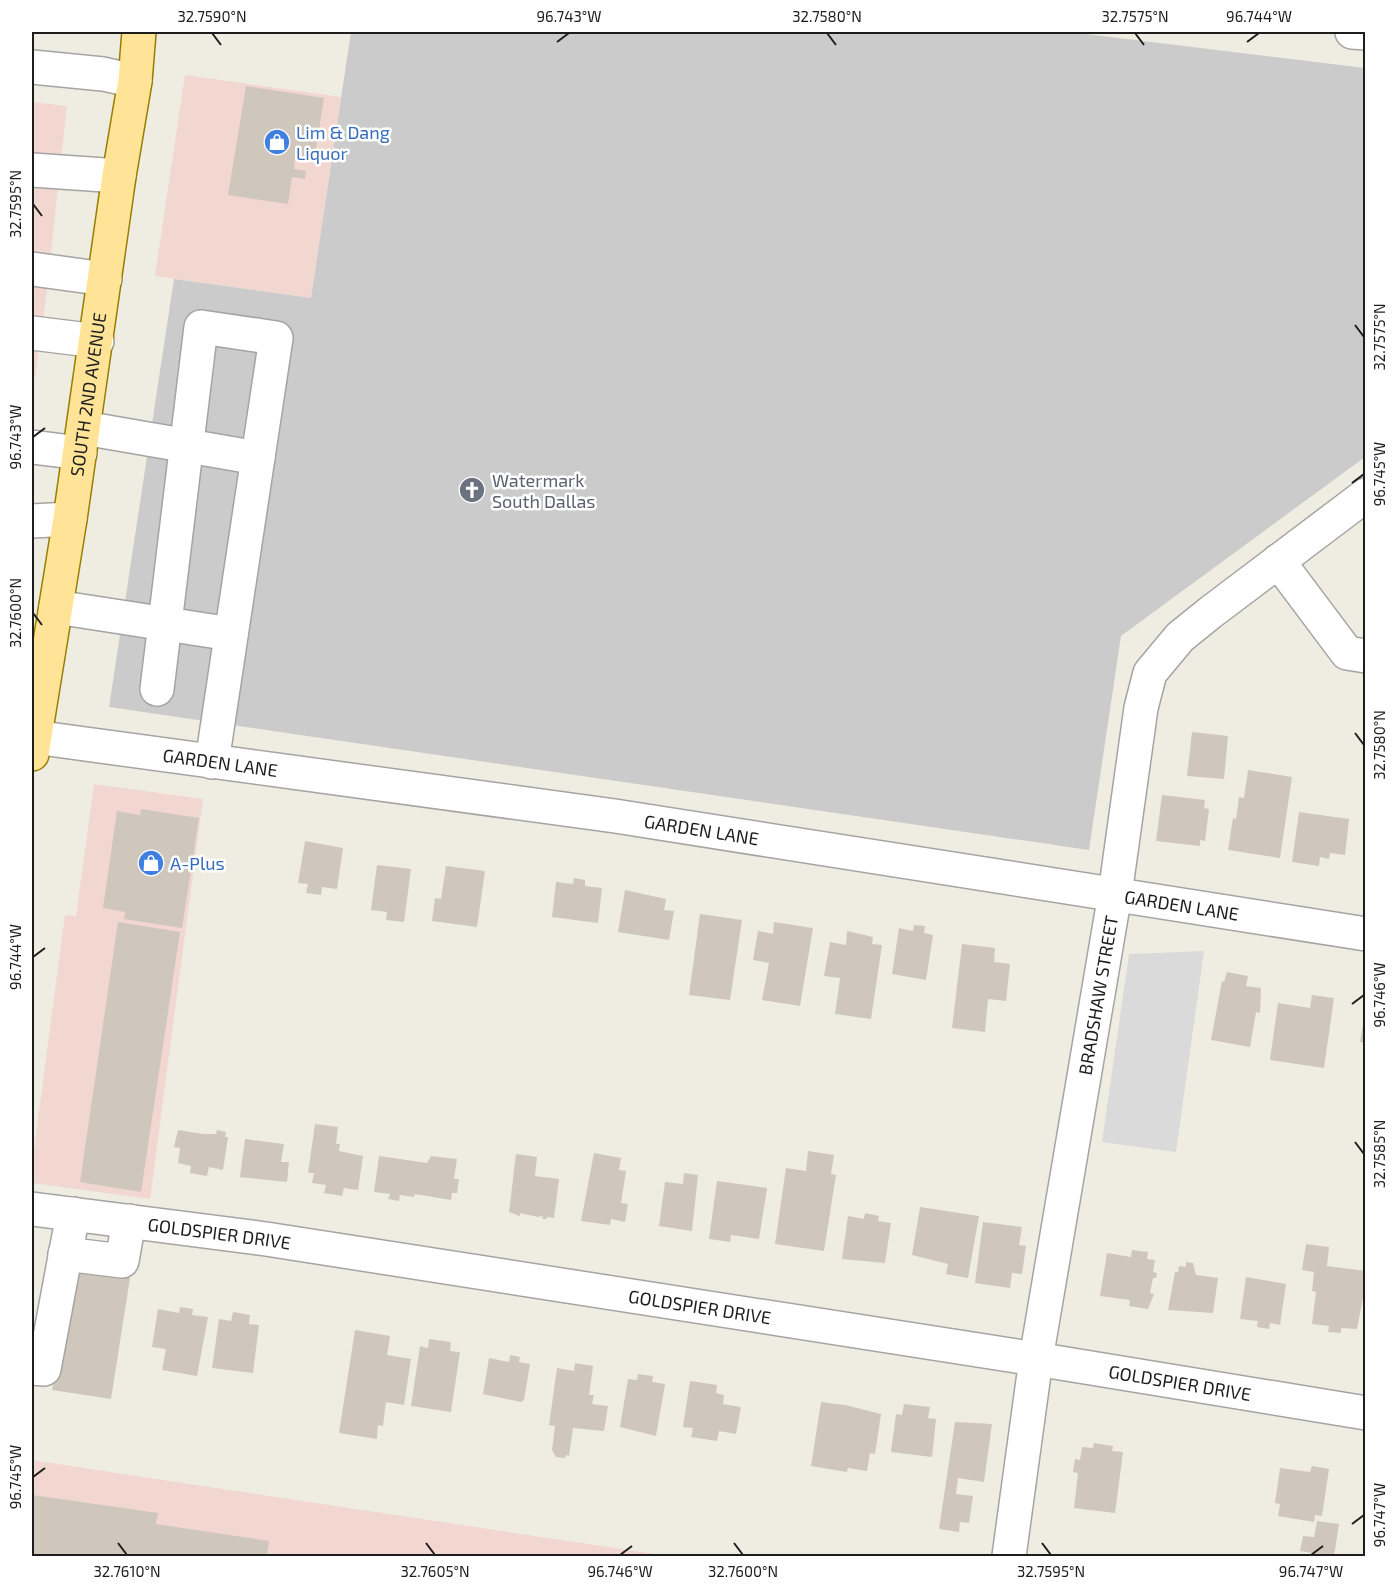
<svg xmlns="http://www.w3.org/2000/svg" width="1397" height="1588" viewBox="0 0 1397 1588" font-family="'Exo 2',sans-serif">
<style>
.residential{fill:#dbdada}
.commercial{fill:#f1d7d0}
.religious{fill:#cbcbcb}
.building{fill:#cfc7bb}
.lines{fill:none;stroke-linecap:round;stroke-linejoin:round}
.minor-casing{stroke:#a4a4a4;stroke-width:36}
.major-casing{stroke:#967e00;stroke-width:36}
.minor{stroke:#fff;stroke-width:33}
.major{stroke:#ffe497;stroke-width:33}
.ticks{fill:none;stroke:#1d1d1d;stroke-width:2}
.labels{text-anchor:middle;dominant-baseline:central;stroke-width:5;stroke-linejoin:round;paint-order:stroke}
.shop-label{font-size:18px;fill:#366cbe;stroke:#fff;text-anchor:start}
.street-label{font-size:18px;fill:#1d1d1d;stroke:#fff}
.worship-label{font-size:18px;fill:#5b616d;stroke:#fff;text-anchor:start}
.neatline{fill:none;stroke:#1d1d1d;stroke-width:2}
.ticks-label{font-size:15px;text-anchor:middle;fill:#1d1d1d}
</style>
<rect width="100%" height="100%" fill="#efede2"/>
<polygon class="residential" points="1204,951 1176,1152 1102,1142 1129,954"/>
<g class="commercial">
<polygon points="185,75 341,97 311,298 155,276"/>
<polygon points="32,102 67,106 46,298 32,398"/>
<polygon points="94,784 203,799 150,1199 32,1183 32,1164 65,915 76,916"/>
<polygon points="32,1460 130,1475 668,1556 32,1556"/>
</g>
<polygon class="religious" points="351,32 1070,32 1365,68 1365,457 1121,636 1089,850 109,707 174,279 311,298"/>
<g class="building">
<polygon points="246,86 324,98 314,161 295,158 294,169 306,171 305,179 292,177 288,204 228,195"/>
<polygon points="1192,732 1228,736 1224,779 1187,776"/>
<polygon points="1248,770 1292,777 1280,858 1228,850 1233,818 1236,819 1239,797 1244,798"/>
<polygon points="1162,795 1205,800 1204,808 1209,809 1205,841 1200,840 1200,846 1156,841"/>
<polygon points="141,809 199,818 182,928 124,919 125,912 103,908 117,811 140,815"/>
<polygon points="1299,812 1349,819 1345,855 1330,853 1329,859 1320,857 1319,866 1292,862"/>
<polygon points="305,841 343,848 337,889 322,887 321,895 306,893 308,884 298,883"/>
<polygon points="377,865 411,869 404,922 386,920 387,912 371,910"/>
<polygon points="446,866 485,871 477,927 432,921 435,898 441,899"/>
<polygon points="574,878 585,880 585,886 602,888 598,923 552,917 556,882 573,884"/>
<polygon points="625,890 666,899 664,910 674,911 669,940 618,932"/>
<polygon points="700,914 742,920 730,1000 689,995"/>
<polygon points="118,922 180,932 141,1192 80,1182"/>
<polygon points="774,922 813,928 800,1006 762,1000 769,963 753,960 758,931 773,934"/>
<polygon points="914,925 925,926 924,933 933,935 926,980 892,974 899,928 913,931"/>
<polygon points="847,931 873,937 872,944 882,945 871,1019 835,1014 840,978 824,976 830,942 846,945"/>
<polygon points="962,944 995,948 994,962 1010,964 1006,1001 988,999 985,1032 952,1028"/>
<polygon points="1227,972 1248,976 1246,986 1261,988 1260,1013 1256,1012 1250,1047 1211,1040 1222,981 1224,982"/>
<polygon points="1312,995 1334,998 1324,1068 1270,1060 1278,1003 1310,1008"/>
<polygon points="1364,1019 1366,1019 1366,1043 1360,1042"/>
<polygon points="315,1124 338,1127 336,1144 340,1144 339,1151 363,1156 358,1190 344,1188 342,1196 324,1193 326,1185 312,1183 314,1173 308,1173"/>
<polygon points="178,1130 203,1134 216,1134 217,1130 226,1132 225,1137 228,1137 223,1170 209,1167 207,1176 190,1173 191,1166 178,1163 180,1148 174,1147"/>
<polygon points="245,1139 284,1144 281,1162 289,1162 287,1182 240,1177"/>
<polygon points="808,1151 834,1155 831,1174 836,1175 824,1251 775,1244 786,1168 806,1171"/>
<polygon points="594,1153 621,1158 619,1170 626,1171 621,1203 628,1204 625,1222 611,1219 610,1225 581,1221"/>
<polygon points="516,1154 537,1157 535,1176 559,1179 554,1218 547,1217 547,1219 542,1219 543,1216 538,1217 520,1213 520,1216 509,1212"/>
<polygon points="379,1156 427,1163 431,1156 457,1159 454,1179 459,1179 457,1193 452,1193 451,1200 415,1194 414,1197 400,1195 399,1201 388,1199 390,1194 374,1192"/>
<polygon points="684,1173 698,1175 692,1231 659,1226 665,1182 683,1184"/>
<polygon points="717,1181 767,1188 759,1239 731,1235 730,1242 709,1239"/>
<polygon points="920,1207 979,1216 968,1278 946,1274 948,1264 912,1255"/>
<polygon points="865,1213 879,1216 878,1221 891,1223 885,1263 842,1259 848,1216 864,1219"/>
<polygon points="983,1222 1022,1227 1019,1245 1026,1246 1022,1274 1012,1273 1010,1288 975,1283"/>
<polygon points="1306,1244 1329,1247 1327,1266 1366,1271 1366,1282 1357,1329 1341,1328 1341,1333 1328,1332 1329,1326 1312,1324 1316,1292 1312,1291 1314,1272 1302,1270"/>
<polygon points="1132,1250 1148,1252 1147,1259 1155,1260 1153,1272 1157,1273 1156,1278 1153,1278 1150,1293 1154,1294 1148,1309 1129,1306 1130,1300 1100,1296 1107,1253 1131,1257"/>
<polygon points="1186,1262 1193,1263 1196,1275 1218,1278 1213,1313 1168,1310 1175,1272 1178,1272 1179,1266 1186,1267"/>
<polygon points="71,1263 95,1273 130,1278 111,1399 52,1390"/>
<polygon points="1246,1277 1286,1284 1280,1325 1270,1323 1269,1329 1257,1327 1258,1321 1240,1319"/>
<polygon points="180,1307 193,1309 192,1315 208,1317 197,1376 162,1370 166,1349 152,1347 158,1309 179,1313"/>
<polygon points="233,1312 250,1315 249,1324 259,1325 253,1373 212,1368 219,1319 231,1321"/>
<polygon points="355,1330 390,1336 387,1355 411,1359 404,1405 386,1402 383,1426 378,1425 377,1439 339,1433"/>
<polygon points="429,1339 451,1342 450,1351 460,1352 451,1412 411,1406 420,1346 428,1348"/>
<polygon points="510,1355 520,1357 519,1362 530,1364 524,1400 521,1402 483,1394 489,1358 509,1362"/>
<polygon points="575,1363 593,1366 589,1395 594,1395 592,1404 608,1406 604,1431 573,1428 569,1456 566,1455 565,1458 556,1457 552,1450 555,1426 549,1425 557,1368 574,1371"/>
<polygon points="638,1374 653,1376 652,1382 665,1384 656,1436 620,1427 628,1379 637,1380"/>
<polygon points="690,1381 717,1385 716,1393 724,1395 723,1404 741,1407 736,1434 719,1431 717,1441 691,1437 693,1428 683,1427"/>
<polygon points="821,1402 845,1405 881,1414 875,1454 870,1453 867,1471 848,1468 847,1472 811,1466"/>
<polygon points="904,1404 930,1407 928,1418 936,1419 932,1457 891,1452 896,1414 902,1415"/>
<polygon points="955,1422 992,1424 984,1482 958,1478 956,1494 973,1496 969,1523 960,1522 959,1532 939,1529"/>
<polygon points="1094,1443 1113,1446 1112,1451 1123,1452 1115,1513 1074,1508 1078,1473 1073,1472 1075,1459 1080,1460 1082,1447 1093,1448"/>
<polygon points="1312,1466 1329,1469 1322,1516 1315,1515 1314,1522 1278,1516 1280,1504 1275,1503 1280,1468 1310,1472"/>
<polygon points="32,1495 158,1513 156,1524 269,1541 267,1556 32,1556"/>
<polygon points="1317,1521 1339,1524 1334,1556 1312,1556 1312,1553 1300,1551 1303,1536 1314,1537"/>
</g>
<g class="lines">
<g class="minor-casing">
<g id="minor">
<polyline points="1352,32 1366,33"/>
<polyline points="32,67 103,74 135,81"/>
<polyline points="32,170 119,176"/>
<polyline points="32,269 105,279"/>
<polyline points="32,333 97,341"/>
<polyline points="84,428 258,458"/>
<polyline points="32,447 80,453"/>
<polyline points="32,521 70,519"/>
<polyline points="1278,561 1347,653 1366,656"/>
<polyline points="56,607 231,634"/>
<polyline points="157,689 201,327 276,338 212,762"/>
<path id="s1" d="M34 737 615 816 1366 934"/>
<path id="s2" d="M32 1209 266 1239 1036 1359 1366 1413"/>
<polyline points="65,1254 122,1261 129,1221"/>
<polyline points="32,1368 44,1369 73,1214"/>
<path id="s3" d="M1009 1556 1036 1359 1115 894 1141 708 1150 673 1180 637 1211 612 1366 495"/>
</g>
</g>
<g class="major-casing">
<g id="major">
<path id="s4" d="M32 754 70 519 119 176 135 81 139 32"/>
</g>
</g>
<use href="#minor" class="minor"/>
<use href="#major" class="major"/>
</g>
<path class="ticks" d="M212 33 221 45M827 33 836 45M1135 33 1144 45M557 42 569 33M1247 42 1259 33M33 204 42 216M1355 325 1364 337M33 437 45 428M1352 483 1364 474M33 613 42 625M1355 733 1364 745M33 957 45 948M1352 1004 1364 995M1355 1142 1364 1154M33 1477 45 1468M1352 1524 1364 1515M118 1543 127 1555M426 1543 435 1555M734 1543 743 1555M1042 1543 1051 1555M620 1555 632 1546M1311 1555 1323 1546"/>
<defs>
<g id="shop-disc" transform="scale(1.35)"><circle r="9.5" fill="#3f7fe0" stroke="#fff"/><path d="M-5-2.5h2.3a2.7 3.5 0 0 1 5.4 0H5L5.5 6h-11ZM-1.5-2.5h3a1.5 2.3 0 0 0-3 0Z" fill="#fff"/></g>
<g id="church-disc" transform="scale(1.35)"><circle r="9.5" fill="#6b7280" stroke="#fff"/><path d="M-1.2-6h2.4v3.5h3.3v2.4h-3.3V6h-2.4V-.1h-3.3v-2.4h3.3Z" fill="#fff"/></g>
</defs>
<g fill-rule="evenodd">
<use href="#shop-disc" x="277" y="142"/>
<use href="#church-disc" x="472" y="490"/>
<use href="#shop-disc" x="151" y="863"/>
</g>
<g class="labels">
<g class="shop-label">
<text x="296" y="132">Lim &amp; Dang<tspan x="296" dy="21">Liquor</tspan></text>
<text x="170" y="863">A-Plus</text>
</g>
<g class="street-label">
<text stroke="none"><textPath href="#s4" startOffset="364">SOUTH 2ND AVENUE</textPath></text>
<text stroke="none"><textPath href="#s1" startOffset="188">GARDEN LANE</textPath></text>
<text stroke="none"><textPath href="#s1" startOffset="674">GARDEN LANE</textPath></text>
<text stroke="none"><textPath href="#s1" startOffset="1160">GARDEN LANE</textPath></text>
<text stroke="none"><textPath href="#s3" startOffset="568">BRADSHAW STREET</textPath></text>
<text stroke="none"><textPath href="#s2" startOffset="189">GOLDSPIER DRIVE</textPath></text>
<text stroke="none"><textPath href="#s2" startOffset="675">GOLDSPIER DRIVE</textPath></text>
<text stroke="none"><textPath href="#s2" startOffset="1161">GOLDSPIER DRIVE</textPath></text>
</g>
<g class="worship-label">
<text x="492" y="480">Watermark<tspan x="492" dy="21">South Dallas</tspan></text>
</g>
</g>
<rect width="1397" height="1588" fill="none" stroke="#ffffff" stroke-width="66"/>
<rect x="33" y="33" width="1331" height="1522" class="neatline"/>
<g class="ticks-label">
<text x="212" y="22">32.7590°N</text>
<text x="569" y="22">96.743°W</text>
<text x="827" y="22">32.7580°N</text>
<text x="1135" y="22">32.7575°N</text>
<text x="1259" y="22">96.744°W</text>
<text transform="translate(16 204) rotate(-90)" y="5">32.7595°N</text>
<text transform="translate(1380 337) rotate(-90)" y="5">32.7575°N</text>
<text transform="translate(16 437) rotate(-90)" y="5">96.743°W</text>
<text transform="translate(1380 474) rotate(-90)" y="5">96.745°W</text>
<text transform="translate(16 613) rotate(-90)" y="5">32.7600°N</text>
<text transform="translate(1380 745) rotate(-90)" y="5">32.7580°N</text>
<text transform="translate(16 957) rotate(-90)" y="5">96.744°W</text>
<text transform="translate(1380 995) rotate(-90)" y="5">96.746°W</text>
<text transform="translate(1380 1154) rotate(-90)" y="5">32.7585°N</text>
<text transform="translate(16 1477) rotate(-90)" y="5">96.745°W</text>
<text transform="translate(1380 1515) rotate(-90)" y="5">96.747°W</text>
<text x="127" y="1577">32.7610°N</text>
<text x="435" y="1577">32.7605°N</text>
<text x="620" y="1577">96.746°W</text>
<text x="743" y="1577">32.7600°N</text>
<text x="1051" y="1577">32.7595°N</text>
<text x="1311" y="1577">96.747°W</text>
</g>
</svg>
